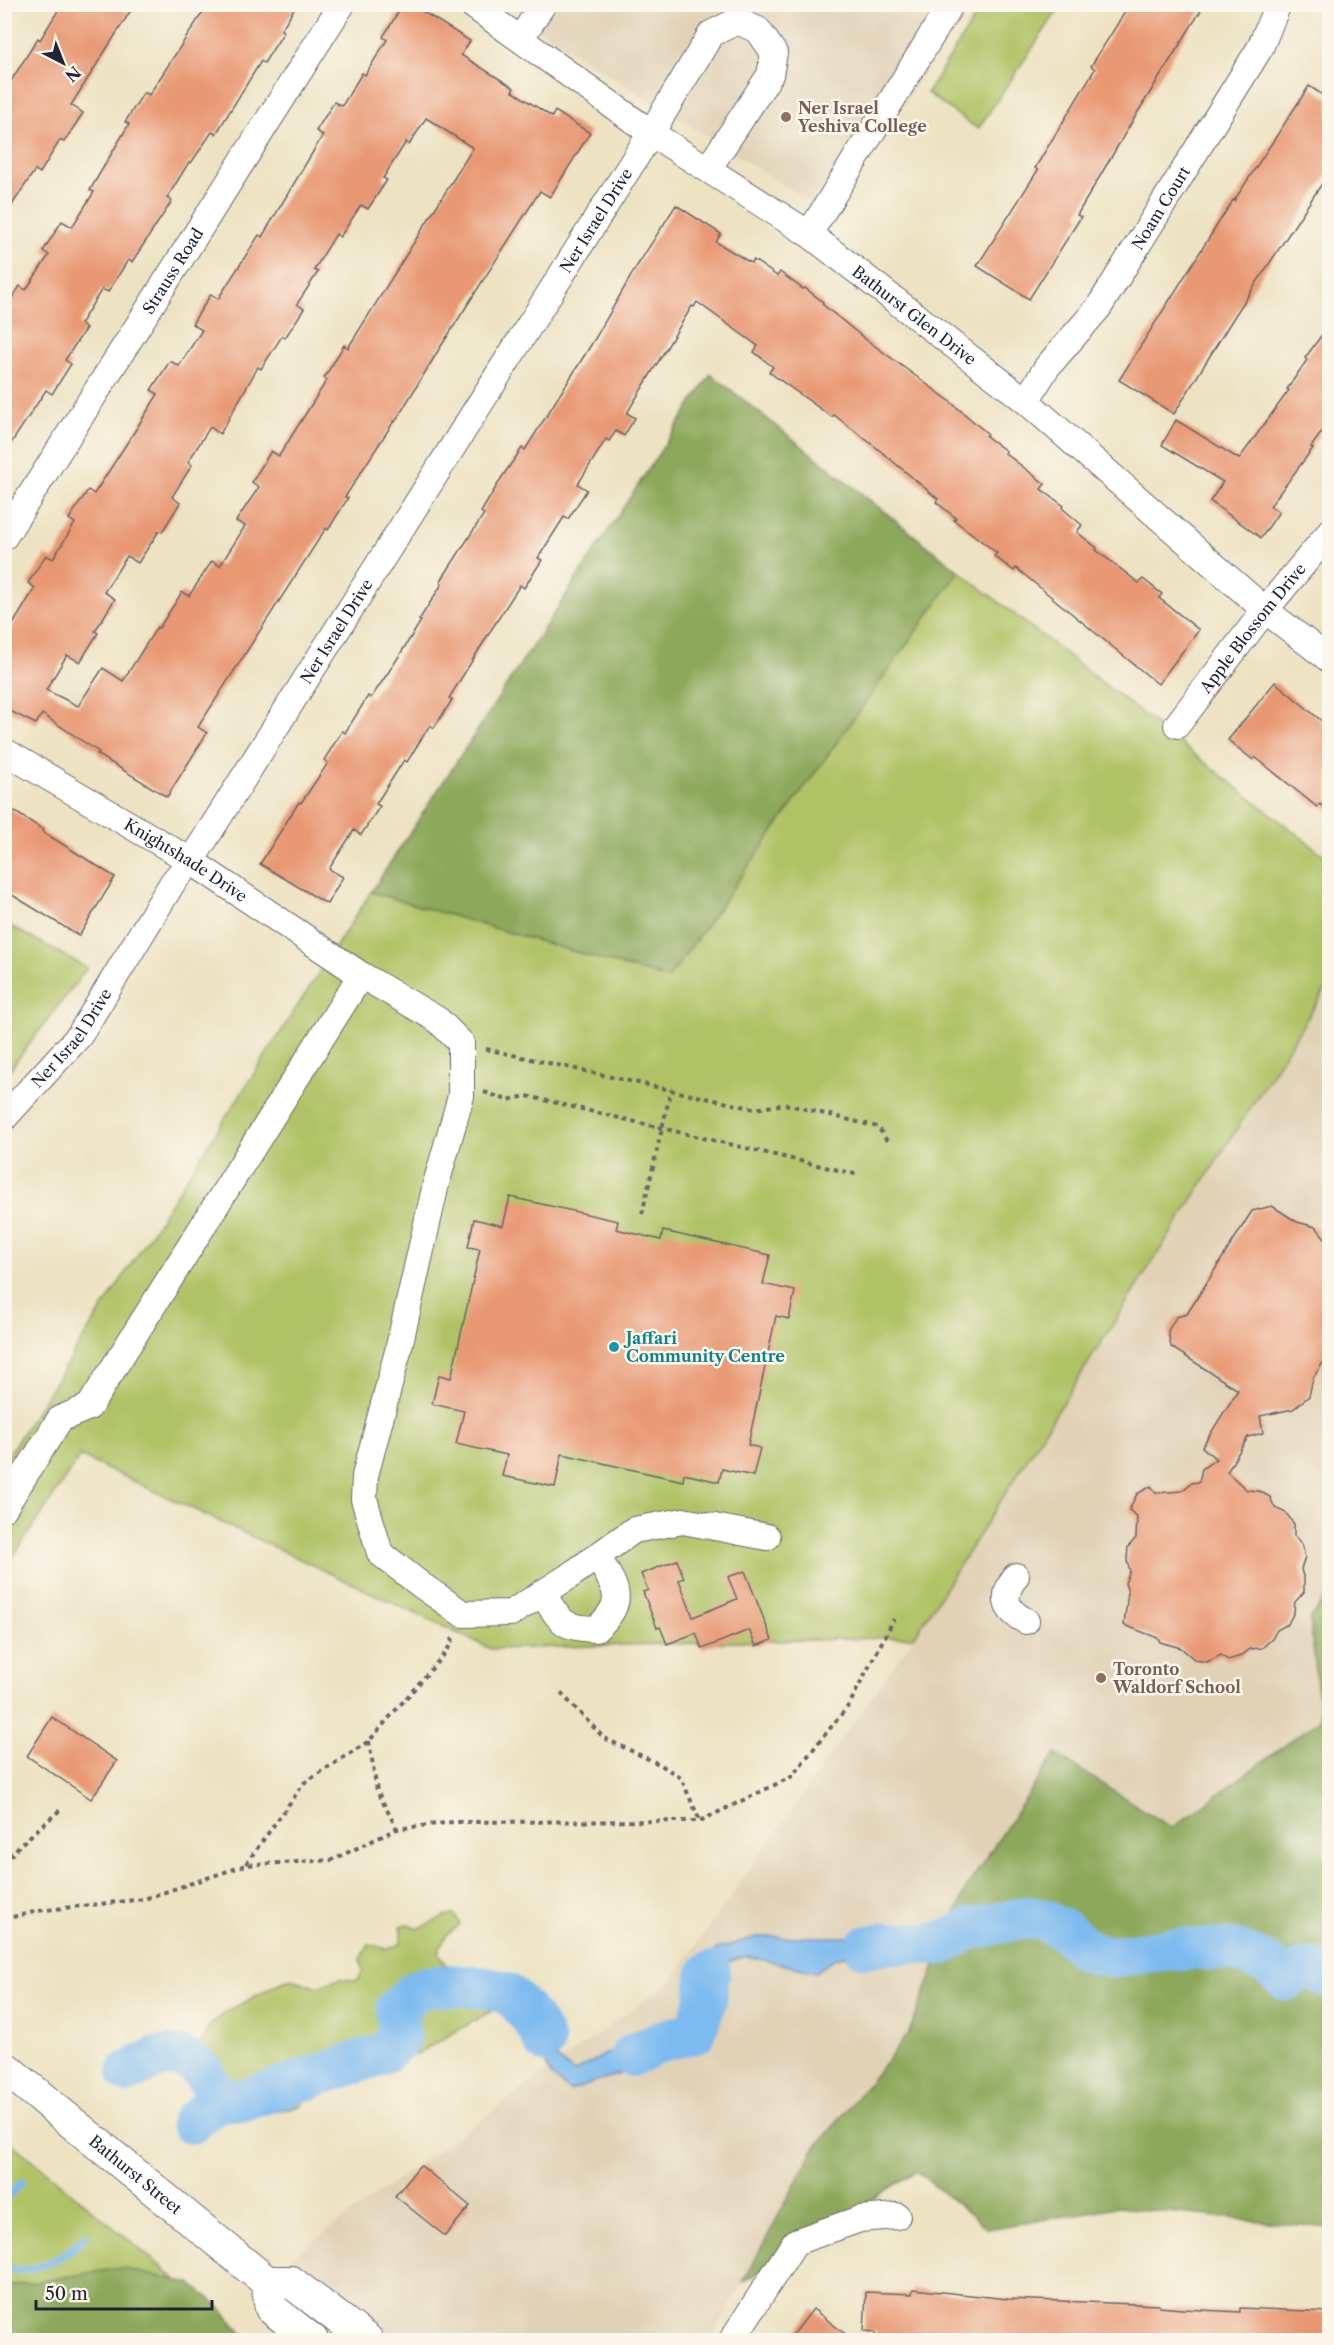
<svg xmlns="http://www.w3.org/2000/svg" width="1334" height="2345" viewBox="0 0 1334 2345" font-family="'Libre Caslon Text',serif">
<style>
.built{fill:#e1d2b5}
.green{fill:#b0c265;stroke:#697250;stroke-width:1.5}
.forest{fill:#8ca85a;stroke:#57654a;stroke-width:1.5}
.water{fill:#7bbaef;stroke:#4e6e95;stroke-width:1.5}
.lines{fill:none;stroke-linecap:round;stroke-linejoin:round}
.stream{stroke:#7bbaef;stroke-width:7}
.river{stroke:#7bbaef;stroke-width:42}
.building{fill:#e89872;fill-rule:evenodd}
.minor-casing{stroke:#69656a;stroke-width:28}
.major-casing{stroke:#69656a;stroke-width:34}
.path{stroke:#69656a;stroke-width:4;stroke-dasharray:4.5 4.5;stroke-linecap:butt}
.minor{stroke:#fff;stroke-width:26}
.major{stroke:#fff;stroke-width:32}
.education-dot{fill:#8d6e63;stroke:#fbf7ec;stroke-width:2}
.culture-dot{fill:#0f9aa8;stroke:#fbf7ec;stroke-width:2}
.labels{text-anchor:middle;dominant-baseline:central;stroke-width:5;stroke-linejoin:round;paint-order:stroke}
.education-label{font-size:16px;font-weight:bold;fill:#785e54;stroke:#fbf7ec;text-anchor:start}
.street-label{font-size:16px;fill:#22223b;stroke:#fbf7ec}
.culture-label{font-size:16px;font-weight:bold;fill:#0d838f;stroke:#fbf7ec;text-anchor:start}
</style>
<rect width="100%" height="100%" fill="#fbf7ec"/>
<filter id="ink" filterUnits="userSpaceOnUse"><feTurbulence type="fractalNoise" baseFrequency=".0167" numOctaves="2"/><feDisplacementMap in="SourceGraphic" scale="12" xChannelSelector="R" yChannelSelector="G"/><feConvolveMatrix kernelMatrix="1 2 1 2 8 2 1 2 1" color-interpolation-filters="sRGB"/></filter>
<filter id="wash" filterUnits="userSpaceOnUse"><feTurbulence type="fractalNoise" baseFrequency=".008" numOctaves="4" result="noise"/><feDisplacementMap in="SourceGraphic" scale="24" xChannelSelector="R" yChannelSelector="G"/><feGaussianBlur stdDeviation="1.35" result="paint"/><feColorMatrix in="noise" values="0 0 0 0 0 0 0 0 0 0 0 0 0 0 0 0 0 1.4 0 .05"/><feComposite in="paint" operator="in"/></filter>
<g filter="url(#wash)">
<rect width="100%" height="100%" fill="#ede2c1"/>
<g class="built">
<polygon points="531,4 966,5 833,216 521,19"/>
<polygon points="1329,984 1330,1593 1310,1619 1321,1719 1172,1828 1055,1754 965,1890 908,2035 813,2151 711,2340 399,2340 288,2259 670,1982 914,1637"/>
</g>
<g class="green">
<polygon points="983,5 1049,5 1058,10 978,129 927,93"/>
<polygon points="959,571 1329,859 1329,984 914,1637 491,1649 80,1456 5,1569 5,1460 371,892 668,979"/>
<polygon points="5,923 87,968 5,1076"/>
<path d="M447 1915H454L460 1924 446 1936 438 1953 450 1970 451 1981 513 1988 507 2002 417 2054 391 2052 383 2059 368 2060 334 2082 311 2091 301 2106 254 2115 225 2108 200 2113 204 2096 201 2081 175 2067 157 2065 155 2058 158 2052C172 2045 186 2049 201 2043L209 2026 226 2012 281 1982 292 1979 316 1987 340 1979 358 1980 363 1970 360 1959 369 1944 387 1949 401 1944V1926L408 1925 418 1929Z"/>
<polygon points="4,2137 217,2313 5,2340"/>
</g>
<g class="forest">
<polygon points="711,374 959,571 668,979 371,892"/>
<polygon points="1329,1593 1329,2228 1117,2207 988,2229 916,2171 743,2282 813,2151 908,2035 965,1890 1055,1754 1172,1828 1321,1719 1310,1619"/>
<polygon points="120,2268 190,2283 216,2303 248,2340 5,2340 5,2287"/>
</g>
<polygon class="water" points="896,1931 918,1933 924,1939 923,1945 915,1953 903,1948 886,1947 835,1958 816,1972 747,1956 730,1961 714,1973 711,1992 714,2010 704,2022 681,2037 677,2050 660,2046 641,2057 634,2069 570,2091 551,2076 541,2053 540,2042 507,2002 513,1988 532,2002 548,2033 557,2059 574,2072 608,2053 686,2017 699,1985 702,1962 717,1949 756,1937 865,1937"/>
<g class="lines">
<g class="stream">
<polyline points="4,2201 22,2182"/>
<path d="M4 2268C31 2278 68 2255 86 2236"/>
</g>
<g class="river">
<path d="M865 1947 886 1943 942 1944 970 1929 1028 1917 1043 1920 1067 1932 1087 1951 1109 1957 1170 1949 1237 1950 1267 1964 1286 1980C1304 1964 1310 1967 1330 1977"/>
<polyline points="631,2056 664,2040 695,2033 706,2000 707,1976 710,1972"/>
<path d="M128 2072C138 2068 149 2060 158 2058 190 2049 207 2074 219 2099"/>
<path d="M191 2123 219 2099 241 2101 382 2054 399 2040 397 2008C403 2003 411 1993 418 1990 435 1982 491 1986 507 1994 521 2002 539 2027 544 2042"/>
</g>
</g>
<g id="blocks">
<g class="building">
<polygon points="62,4 135,4 71,105 83,113 64,142 60,140 40,173 35,170 4,217 4,92 38,38 40,40"/>
<polygon points="208,4 297,4 281,30 284,32 264,63 261,61 216,134 212,132 191,163 189,162 167,198 172,201 132,262 128,260 108,292 102,289 80,324 86,328 65,360 71,364 52,394 46,390 4,454 4,310 20,286 26,290 49,255 43,251 62,221 72,227 94,192 90,190 129,124 125,122 144,92 149,95"/>
<path d="M403 4H411L470 41 461 55 514 88 512 91 552 117 555 111 590 133 550 197 540 191 438 351 395 422 394 421 345 497 348 498 328 530 326 528 198 727 207 733 167 797 97 754 99 752 42 714 36 724 4 708V639L35 588 28 583 46 555 53 559 75 523 69 519 88 490 94 494 138 426 158 394 151 390 170 361 179 366 202 330 192 324 211 294 218 299 259 235 262 237 323 135 316 131 334 102 342 106 362 73 365 75 387 40 383 37ZM426 118 473 148 348 348 344 345 324 378 327 380 279 456 271 451 252 482 259 487 236 521 245 526 220 566 212 561 189 596 182 592 159 628 157 627 123 681 103 668 78 706 46 690 67 655 80 662 98 633 95 631 115 599 104 592 127 556 138 563 159 531 162 532 180 503 172 497 192 465 188 462 210 427 220 434 258 367 261 369 282 336 285 338 304 309 297 304 318 272 314 270 336 234 340 237 361 205 368 209 387 180 383 178 406 142 409 145Z"/>
<polygon points="1130,4 1205,4 1136,115 1077,215 1081,217 1029,299 977,266 1038,170 1035,168 1095,69 1091,66"/>
<polygon points="1309,86 1329,99 1329,173 1234,317 1174,414 1119,380 1233,200 1234,201"/>
<polygon points="676,205 721,234 716,242 751,263 754,260 777,276 780,272 803,289 805,288 823,302 822,304 864,338 947,399 988,434 986,436 1006,451 1005,453 1045,484 1041,489 1064,506 1062,508 1082,525 1077,532 1097,548 1096,550 1139,583 1143,579 1162,594 1159,598 1199,630 1158,684 1016,568 1014,571 994,556 997,553 954,520 956,518 936,502 938,499 878,449 834,415 832,417 769,372 773,367 754,352 758,346 697,302 694,307 692,306 627,413 635,418 624,436 616,431 609,441 606,439 578,484 587,490 568,519 564,517 538,558 542,560 524,588 520,585 493,627 449,698 452,700 434,728 430,725 407,762 404,760 376,804 380,806 361,835 354,830 329,869 343,877 327,904 260,864 299,802 301,803 328,763 324,760 342,731 345,733 368,696 371,698 394,664 421,621 419,620 442,584 440,582 484,514 481,512 502,477 522,448 525,450 596,337 635,269"/>
<polygon points="1329,325 1329,422 1311,447 1313,448 1270,506 1279,512 1261,538 1210,501 1223,482 1162,445 1176,420 1239,459 1289,390 1287,389 1307,360 1305,358"/>
<polygon points="1275,682 1329,727 1329,812 1320,804 1317,807 1255,757 1253,760 1228,740"/>
<polygon points="4,805 44,830 43,832 115,877 79,936 4,890"/>
<polygon points="510,1197 618,1221 616,1229 661,1240 663,1231 770,1255 763,1284 795,1291 789,1319 776,1316 748,1445 760,1448 753,1476 722,1469 719,1482 684,1474 683,1481 562,1454 555,1487 502,1476 507,1455 456,1444 464,1411 432,1404 439,1375 451,1378 480,1249 468,1247 474,1219 503,1226"/>
<polygon points="1272,1206 1297,1222 1316,1227 1329,1243 1329,1359 1324,1361 1313,1378 1309,1396 1293,1409 1260,1416 1263,1433 1248,1437 1227,1472 1247,1490 1259,1491 1270,1497 1275,1508 1286,1513 1294,1524 1294,1536 1302,1544 1305,1557 1301,1569 1304,1580 1304,1592 1295,1602 1294,1612 1288,1624 1277,1630 1272,1639 1262,1648 1250,1649 1241,1656 1228,1660 1221,1655 1207,1662 1195,1660 1181,1648 1160,1642 1158,1638 1124,1625 1128,1592 1125,1583 1130,1571 1127,1561 1128,1547 1136,1538 1137,1516 1129,1510 1137,1494 1151,1486 1156,1493 1182,1491 1191,1483 1199,1482 1202,1469 1216,1459 1202,1447 1238,1390 1171,1347 1168,1331 1176,1317 1187,1314 1252,1211"/>
<polygon points="677,1560 684,1578 679,1580 693,1617 737,1599 728,1577 745,1571 772,1640 756,1646 749,1630 702,1649 696,1633 667,1644 660,1627 657,1628 643,1592 648,1590 641,1574"/>
<polygon points="52,1717 117,1761 91,1799 27,1756"/>
<polygon points="420,2165 470,2206 445,2236 395,2196"/>
<polygon points="913,2289 1008,2299 1159,2305 1159,2307 1182,2309 1240,2312 1240,2308 1329,2312 1329,2340 934,2340 875,2337 875,2332 864,2331 866,2292 912,2294"/>
<polygon points="813,2309 853,2340 789,2340"/>
</g>
</g>
</g>
<g filter="url(#ink)">
<use href="#blocks" fill-opacity="0" stroke="#69656a" stroke-width="1.5"/>
<g class="lines">
<g class="minor-casing">
<g id="minor">
<path id="s1" d="M471 4 651 133 809 234 1026 401 1265 610 1330 660"/>
<polyline points="521,38 543,4"/>
<polyline points="809,234 951,4"/>
<path id="s2" d="M1026 401 1047 367 1099 307 1260 48 1278 4"/>
<path id="s3" d="M4 537 342 4"/>
<path id="s4" d="M1177 725 1265 610 1330 532"/>
<path id="s5" d="M4 751 191 861 361 975 438 1020 461 1043V1096L436 1184 398 1351 365 1476 364 1499 380 1553 421 1585 463 1614 511 1613 568 1577 634 1530 683 1521 767 1537"/>
<path id="s6" d="M4 1118 79 1036 173 882 191 861 651 133 711 34 737 21 758 30 774 53 770 75 708 169"/>
<polyline points="4,1508 60,1419 89,1407 361,975"/>
<path d="M1016 1576C1001 1596 1004 1610 1026 1621"/>
<path d="M542 1593C561 1621 560 1628 596 1629 628 1601 616 1588 597 1556"/>
<polyline points="732,2340 795,2242 860,2219 897,2216"/>
</g>
</g>
<g class="major-casing">
<g id="major">
<path id="s7" d="M4 2067 267 2282H291L367 2340"/>
<polyline points="267,2282 271,2308 312,2340"/>
</g>
</g>
<g class="path">
<polyline points="486,1049 755,1109 785,1104 878,1127 889,1144"/>
<polyline points="484,1092 507,1100 527,1096 859,1175"/>
<polyline points="642,1214 671,1090"/>
<polyline points="561,1693 604,1738 661,1765 681,1778 700,1821"/>
<polyline points="369,1741 377,1791 397,1829"/>
<polyline points="4,1863 20,1845 60,1810"/>
<polyline points="246,1864 304,1783 369,1741 447,1651 454,1636"/>
<polyline points="4,1919 38,1911 144,1899 246,1865 332,1860 397,1829 453,1822 700,1821 791,1777 849,1705 894,1619"/>
</g>
<use href="#minor" class="minor"/>
<use href="#major" class="major"/>
</g>
</g>
<g class="education-dot">
<circle cx="786" cy="117" r="6"/>
<circle cx="1101" cy="1678" r="6"/>
</g>
<circle class="culture-dot" cx="614" cy="1347" r="6"/>
<g class="labels">
<g class="education-label">
<text x="798" y="108">Ner Israel<tspan x="798" dy="18">Yeshiva College</tspan></text>
<text x="1113" y="1669">Toronto<tspan x="1113" dy="18">Waldorf School</tspan></text>
</g>
<g class="street-label">
<text stroke="none"><textPath href="#s2" startOffset="236">Noam Court</textPath></text>
<text stroke="none"><textPath href="#s6" startOffset="1077">Ner Israel Drive</textPath></text>
<text stroke="none"><textPath href="#s3" startOffset="315">Strauss Road</textPath></text>
<text stroke="none"><textPath href="#s1" startOffset="542">Bathurst Glen Drive</textPath></text>
<text stroke="none"><textPath href="#s4" startOffset="123">Apple Blossom Drive</textPath></text>
<text stroke="none"><textPath href="#s6" startOffset="591">Ner Israel Drive</textPath></text>
<text stroke="none"><textPath href="#s5" startOffset="212">Knightshade Drive</textPath></text>
<text stroke="none"><textPath href="#s6" startOffset="105">Ner Israel Drive</textPath></text>
<text stroke="none"><textPath href="#s7" startOffset="170">Bathurst Street</textPath></text>
</g>
<g class="culture-label">
<text x="626" y="1338">Jaffari<tspan x="626" dy="18">Community Centre</tspan></text>
</g>
</g>
<rect width="1334" height="2345" fill="none" stroke="#fbf7ec" stroke-width="24"/>
<g transform="translate(63 63) rotate(138)" stroke="#fbf7ec" stroke-width="4.5" paint-order="stroke">
<path d="M0-4.5L10 22L0 15L-10 22Z" fill="#22223b"/>
<text y="-9" font-size="16" font-weight="bold" text-anchor="middle" fill="#22223b">N</text>
</g>
<path d="M36 2300v9h176v-9" fill="none" stroke="#22223b" stroke-width="3"/>
<text x="45" y="2300" font-size="18" fill="#22223b" stroke="#fbf7ec" stroke-width="4.5" paint-order="stroke">50 m</text>
</svg>
